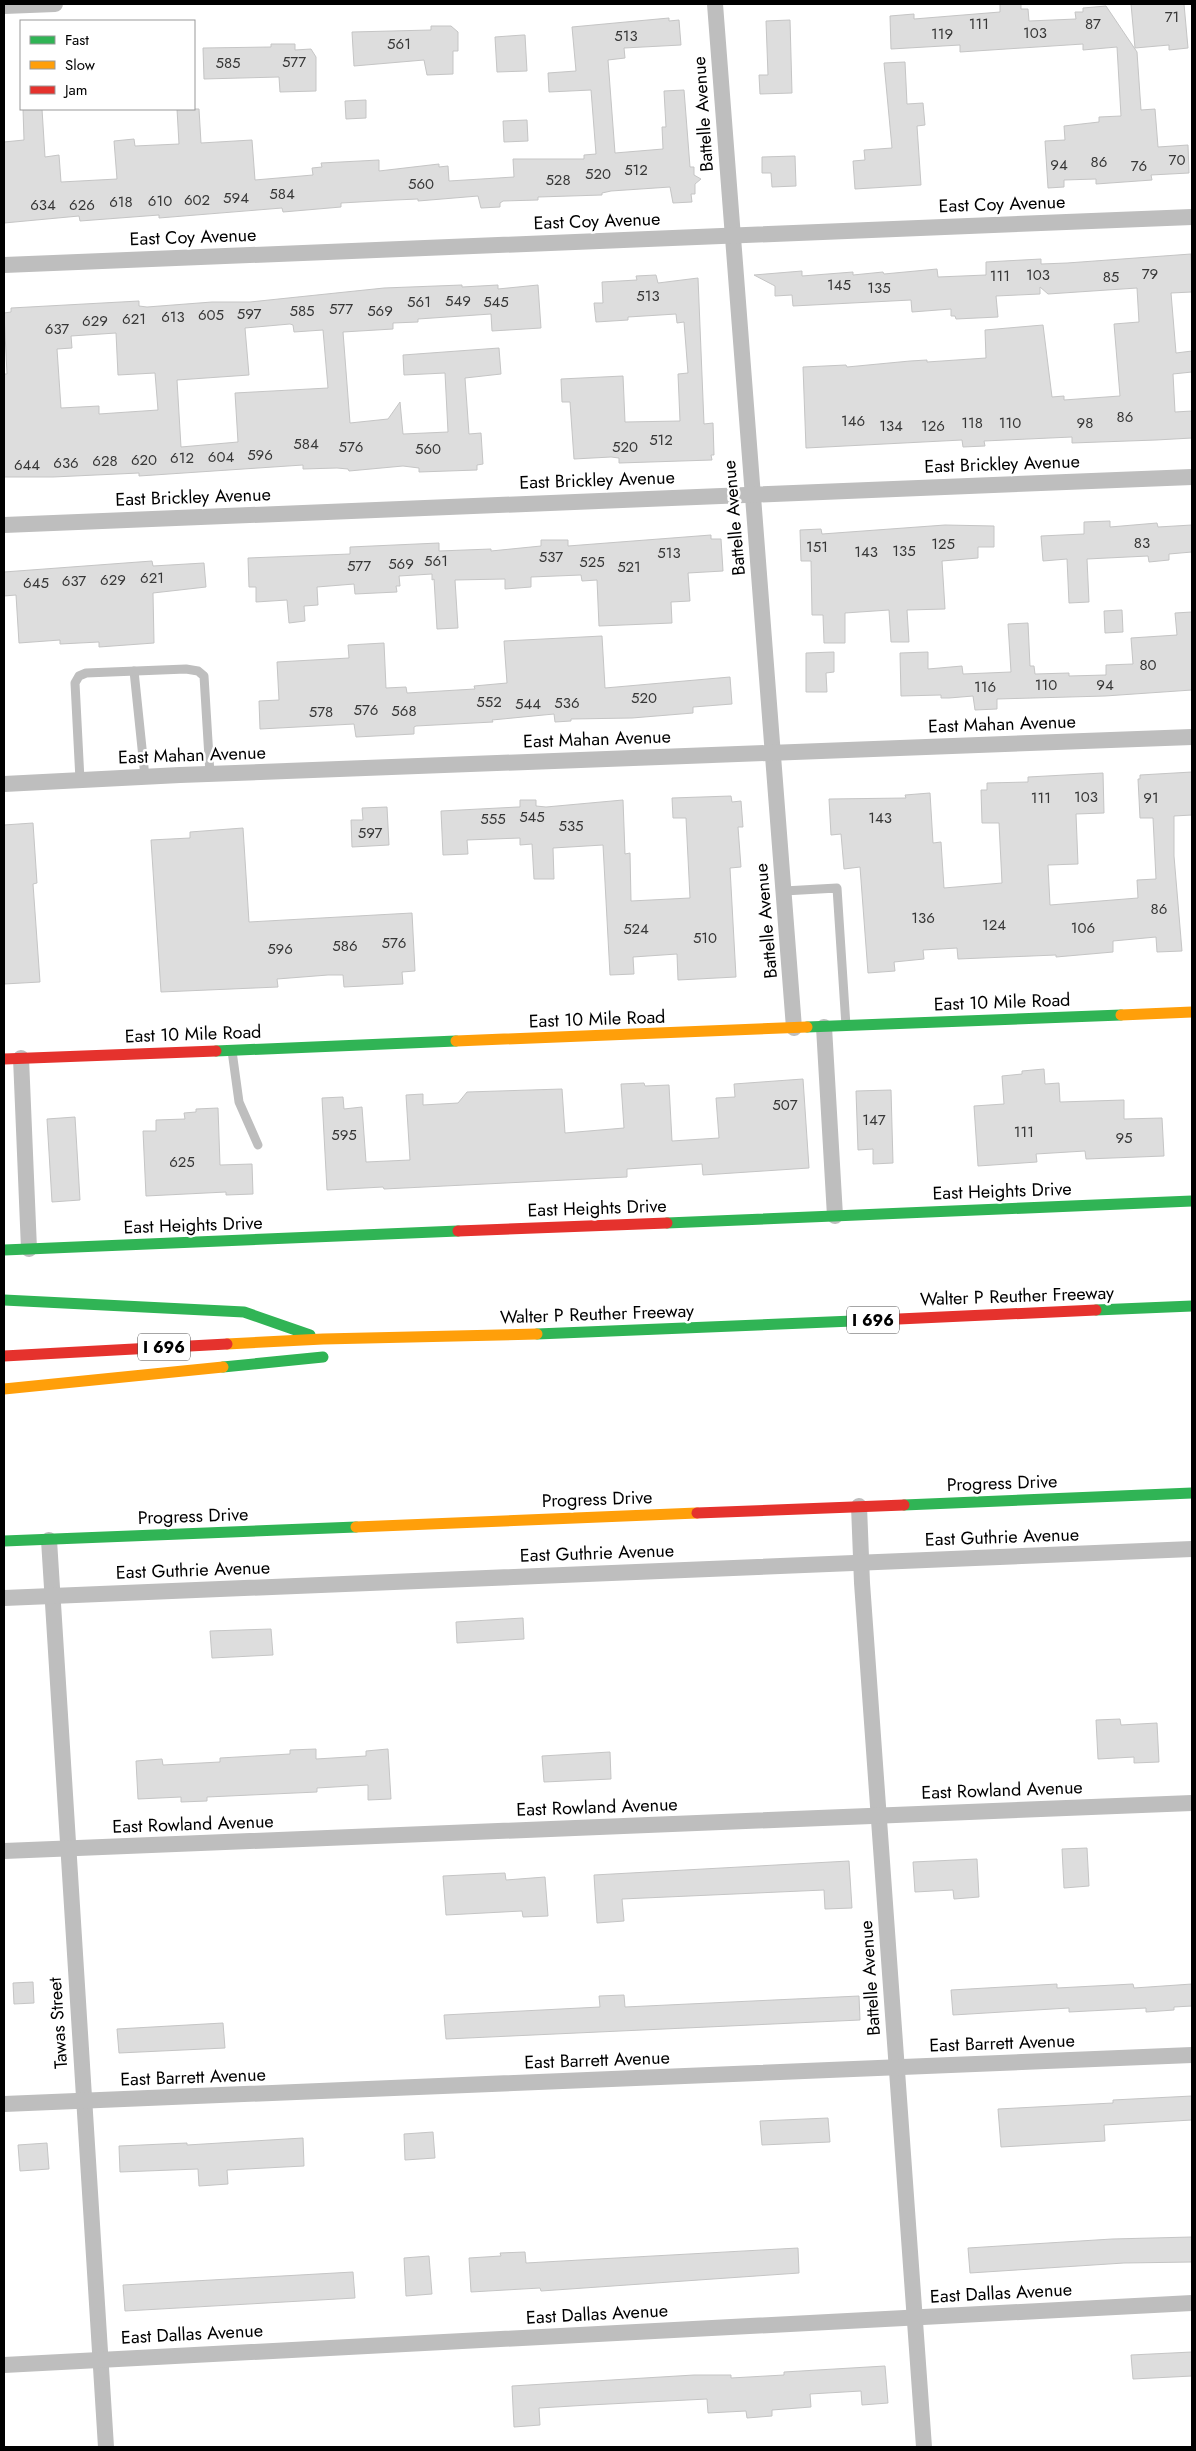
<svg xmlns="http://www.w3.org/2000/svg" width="1196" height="2451" viewBox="0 0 1196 2451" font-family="Jost,sans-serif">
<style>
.building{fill:#ddd;stroke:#c5c5c5;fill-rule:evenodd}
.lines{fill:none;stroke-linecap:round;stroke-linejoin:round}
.lane{stroke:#bebebe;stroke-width:9}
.street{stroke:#bebebe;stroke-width:16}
.fast{stroke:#30b455;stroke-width:11}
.slow{stroke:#ff9f0a;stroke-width:11}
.jam{stroke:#e5322d;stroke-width:11}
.labels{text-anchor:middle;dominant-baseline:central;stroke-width:5;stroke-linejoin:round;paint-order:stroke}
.number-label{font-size:15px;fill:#373737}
.shield{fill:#fff;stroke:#4c4c4c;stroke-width:1}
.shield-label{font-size:16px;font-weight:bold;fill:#000}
.street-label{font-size:18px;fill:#000;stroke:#fff}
</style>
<rect width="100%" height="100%" fill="#fff"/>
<g class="building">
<polygon points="1000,4 1021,4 1021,9 1028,9 1029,21 1076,19 1075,12 1083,12 1083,8 1106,6 1137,52 1141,110 1155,109 1158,147 1188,145 1189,173 1151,175 1152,180 1096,184 1096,179 1064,180 1064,187 1048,188 1045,141 1065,140 1064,126 1099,122 1099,117 1121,116 1117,47 1083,50 1083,44 960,52 960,45 891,49 890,16 914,14 914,19 1000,12"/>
<polygon points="1131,4 1184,4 1188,48 1169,50 1169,45 1135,48"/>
<polygon points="669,18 669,21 679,20 681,45 624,48 625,58 608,60 615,153 663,149 662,127 666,127 664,91 684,90 690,167 694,167 694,175 701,179 695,184 695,194 691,194 692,202 673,203 670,187 611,191 602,193 602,195 538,197 538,200 503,201 500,203 500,207 481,208 478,196 418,201 418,199 395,200 341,203 341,207 283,212 282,208 159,218 159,215 80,221 79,216 4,223 4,142 24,140 23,109 42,109 45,157 59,155 61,182 117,179 114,141 134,139 135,146 179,144 177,109 199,109 201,143 252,140 255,180 313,175 312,168 322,167 321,163 379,160 379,171 439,164 439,167 448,166 449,181 514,177 513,159 584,159 584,155 596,154 591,90 549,92 548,73 576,71 572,27"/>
<polygon points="790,20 792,93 760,94 759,75 768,75 766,21"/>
<polygon points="431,26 451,26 458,32 458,51 453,51 453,74 427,75 424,60 354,66 352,32 431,30"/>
<polygon points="523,35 525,35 527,71 497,72 495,37"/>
<polygon points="271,44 295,44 295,50 311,49 316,57 316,91 280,92 279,77 204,79 203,48 271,47"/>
<polygon points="905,62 907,104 923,103 925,125 917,126 921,185 855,189 853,161 865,160 864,150 892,148 884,63"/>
<polygon points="366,100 366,118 346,119 345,101"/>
<polygon points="527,120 528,141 504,142 503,121"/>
<polygon points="795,156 796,186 772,187 771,173 762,173 762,157"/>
<polygon points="1191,254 1192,292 1171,293 1176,353 1192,351 1192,372 1173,374 1175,412 1192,411 1192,438 1156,440 1072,443 1072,437 984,441 985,446 963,447 962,440 806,448 803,367 846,365 847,367 910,361 927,360 927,362 986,358 985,330 1043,325 1052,397 1064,396 1064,400 1120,396 1114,324 1139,322 1137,288 1048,294 1040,287 1040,294 996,296 998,317 956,319 955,316 951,316 951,309 912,312 911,300 793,306 792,295 775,296 775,286 754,275 802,271 802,276 853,272 853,275 883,272 884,274 937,269 938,277 986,275 986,262 1041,259 1041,264 1067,263"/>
<polygon points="656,275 658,283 698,278 704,424 713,423 714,455 711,455 712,460 619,463 619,458 611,457 574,459 570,402 562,402 561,379 623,376 625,422 680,421 678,374 688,373 684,322 677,323 676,314 628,317 628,320 596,322 594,303 603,303 602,282 637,280 636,276"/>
<path d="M462 285V287L498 285V289L538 285 541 328 492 331 491 314 418 319V322L393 323V329L343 332 350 423 388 419 400 402 403 434 448 432 445 373 404 375 403 355 499 348 501 374 465 378 469 434 481 433 483 464 477 465V470L419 472V468L403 466 349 471 348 469 337 468 303 469V465L139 476V473L53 477H4V374H7L4 313 11 312V308L139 301V306L147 307 212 302H250L384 288ZM290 324 293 325 294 332 323 330 328 388 235 393 238 442 181 447 177 380 249 375 245 328ZM116 333 118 375 155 373 158 410 99 414V406L61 408 57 349 72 348 71 336Z"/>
<polygon points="1110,521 1110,527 1157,523 1158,527 1192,525 1192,552 1169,554 1169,560 1149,562 1148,556 1087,559 1089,602 1069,603 1067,559 1043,561 1041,536 1084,534 1084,522"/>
<polygon points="945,525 994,526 994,547 978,547 978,558 942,561 945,609 907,610 909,642 891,642 889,610 845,613 845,643 824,643 823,615 812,615 811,561 801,561 800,530 821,529 822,534"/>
<polygon points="711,535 711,539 721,539 723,571 688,573 690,601 671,602 672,623 599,626 597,580 582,581 581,575 531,577 531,587 505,589 505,579 455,580 458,628 437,629 434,579 432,580 432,574 399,576 400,586 396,586 397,592 355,594 354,584 317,587 318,605 304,606 305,621 289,623 287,600 256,602 256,587 249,587 248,558 350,554 350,547 439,543 439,551 491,549 491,551 541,546 541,540 568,540 568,546"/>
<polygon points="152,561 153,566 204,563 206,587 153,593 154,643 99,647 99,642 60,644 60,640 19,643 16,595 4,596 4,572"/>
<polygon points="1122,610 1123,632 1105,633 1104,611"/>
<polygon points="1192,612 1192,690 1105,696 997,699 997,709 975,710 973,696 949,698 941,698 941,695 901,696 900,653 928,652 928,669 962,666 963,674 1011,672 1008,624 1028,623 1030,666 1034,666 1035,674 1069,673 1069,676 1106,675 1106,665 1133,664 1131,638 1177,635 1175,613"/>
<polygon points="602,636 605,688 730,677 732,704 693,707 693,713 632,718 571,719 571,721 555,722 554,714 492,720 493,722 416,726 414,727 414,734 356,737 354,724 260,729 259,701 279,700 277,662 349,658 348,645 384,643 386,688 406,687 407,693 475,689 474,686 507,683 504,641"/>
<polygon points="834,652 834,672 826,673 827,692 806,692 806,653"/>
<polygon points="1192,772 1192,815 1174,816 1174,856 1182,951 1157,952 1156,937 1113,941 1113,952 1056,957 1056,955 958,959 957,948 923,950 924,959 894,962 895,971 868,973 860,867 844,869 841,834 831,835 829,799 906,798 905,795 930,793 933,843 941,842 944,888 1002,883 999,823 982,823 981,790 987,790 987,783 1028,782 1028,777 1103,773 1104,813 1076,814 1078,864 1048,865 1050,905 1138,898 1137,880 1156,879 1153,818 1140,818 1138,779 1140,779 1140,775"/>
<polygon points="731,796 732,802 741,801 743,827 738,827 741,867 730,868 736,977 678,980 677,954 633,957 634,974 610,975 603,845 553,848 554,879 534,879 532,844 520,845 520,838 467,840 468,854 443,855 441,811 518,807 520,807 520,800 536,800 536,806 546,807 623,800 625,854 630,853 631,901 690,898 686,818 673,818 672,798"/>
<polygon points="387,807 389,845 352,847 351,820 363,820 362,808"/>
<polygon points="33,823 37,883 33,884 40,982 4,984 4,825"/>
<polygon points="243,828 249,922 412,913 415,971 402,972 403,984 344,987 343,975 328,975 277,979 278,987 161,992 151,840 190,838 190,832"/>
<polygon points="1044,1069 1045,1084 1059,1083 1060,1102 1124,1100 1124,1119 1162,1118 1164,1156 1086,1159 1085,1151 1036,1154 1037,1162 978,1166 974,1106 1004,1104 1002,1076 1022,1074 1022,1071"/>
<polygon points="803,1079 809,1168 703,1175 702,1164 627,1169 627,1177 384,1189 383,1187 327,1190 322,1098 343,1097 344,1109 362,1107 366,1162 410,1160 406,1095 423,1094 423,1105 458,1103 467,1092 562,1089 565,1133 624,1128 621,1084 644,1083 645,1086 669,1085 672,1141 719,1138 716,1098 735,1097 734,1084"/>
<polygon points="891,1090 893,1163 873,1164 873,1149 858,1150 856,1091"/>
<polygon points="218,1108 220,1165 252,1164 253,1194 226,1195 226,1192 146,1196 143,1131 156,1131 156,1120 185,1119 184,1113 196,1112 196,1109"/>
<polygon points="75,1117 80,1200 52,1202 47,1119"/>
<polygon points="523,1618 524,1639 457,1643 456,1622"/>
<polygon points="271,1629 273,1655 212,1658 210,1631"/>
<polygon points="1120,1719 1121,1725 1157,1723 1159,1762 1134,1763 1134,1757 1098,1759 1096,1720"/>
<polygon points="316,1749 316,1759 366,1756 366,1751 388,1749 391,1799 368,1800 368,1785 317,1788 317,1792 207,1797 207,1801 181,1802 181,1797 138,1799 136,1761 162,1759 163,1765 220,1762 220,1758 290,1754 290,1750"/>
<polygon points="610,1752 611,1779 544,1782 542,1756"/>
<polygon points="1087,1848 1089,1886 1064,1888 1062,1849"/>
<polygon points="977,1859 979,1897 954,1899 953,1890 915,1892 913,1862"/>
<polygon points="849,1861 852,1908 825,1909 824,1890 622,1899 624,1921 597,1923 594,1875"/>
<polygon points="505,1873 506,1880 545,1877 548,1916 523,1917 522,1911 446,1915 443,1876"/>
<polygon points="33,1982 34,2003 14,2004 13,1983"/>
<polygon points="1057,1984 1057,1988 1133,1984 1134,1988 1192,1984 1192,2006 1174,2007 1174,2010 1146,2012 1146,2008 1069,2012 1069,2008 953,2015 951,1990"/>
<polygon points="624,1995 625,2007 859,1996 860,2020 446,2039 444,2015 600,2007 599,1996"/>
<polygon points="223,2023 225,2048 119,2053 117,2029"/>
<polygon points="1192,2096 1192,2120 1104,2125 1105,2141 1001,2147 998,2109 1113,2103 1113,2100"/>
<polygon points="828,2118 830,2142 762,2145 760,2121"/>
<polygon points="433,2132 435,2158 405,2160 404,2134"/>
<polygon points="303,2138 304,2166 227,2170 228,2184 199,2186 198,2169 120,2172 119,2146 187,2143 187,2145"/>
<polygon points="47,2143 49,2169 20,2171 18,2145"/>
<polygon points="1192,2237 1192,2262 1124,2263 970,2273 968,2248 1112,2239"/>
<polygon points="798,2248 799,2273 541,2291 540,2288 471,2292 469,2258 501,2256 500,2253 525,2252 526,2263"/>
<polygon points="429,2256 432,2294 406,2296 404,2258"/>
<polygon points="353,2272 355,2298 125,2311 123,2285"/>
<polygon points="1192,2352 1192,2376 1133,2379 1131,2355"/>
<polygon points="885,2366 888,2403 862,2405 861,2391 810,2394 811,2407 772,2410 772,2416 747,2418 746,2411 708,2413 707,2399 589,2405 539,2408 540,2425 514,2427 512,2386 694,2375 731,2375 731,2378 784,2375 784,2372"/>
</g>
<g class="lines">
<g class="lane">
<polyline points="134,671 145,777"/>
<polyline points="80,780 75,683 79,676 86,673 186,669 198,671 204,676 210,774"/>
<polyline points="784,891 837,888 846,1026"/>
<polyline points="232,1051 239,1102 258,1145"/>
</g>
<g class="street">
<polyline points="715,4 794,1028"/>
<polyline points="4,6 55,4"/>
<polyline points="4,265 1192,217"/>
<polyline points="4,525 1192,477"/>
<polyline points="4,784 180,775 1192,737"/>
<polyline points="824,1027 835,1216"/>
<polyline points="21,1058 29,1249"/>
<polyline points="859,1506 862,1583 924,2447"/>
<polyline points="49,1540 106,2447"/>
<polyline points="4,1598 1192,1549"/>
<polyline points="4,1851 1192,1803"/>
<polyline points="4,2104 1192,2055"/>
<polyline points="4,2365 1192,2303"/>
</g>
<g class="fast">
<polyline points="807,1027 1121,1015"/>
<polyline points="216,1051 456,1041"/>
<polyline points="667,1223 1192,1201"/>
<polyline points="4,1250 458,1231"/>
<polyline points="4,1300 244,1312 310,1335"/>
<polyline points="1096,1310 1192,1306"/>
<polyline points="537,1334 877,1320"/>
<polyline points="223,1367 323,1357"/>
<polyline points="904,1505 1192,1493"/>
<polyline points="4,1541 356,1527"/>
</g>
<g class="slow">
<polyline points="1121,1015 1192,1012"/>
<polyline points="456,1041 807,1027"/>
<polyline points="227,1344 323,1339 537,1334"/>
<polyline points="4,1389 223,1367"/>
<polyline points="356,1527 697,1513"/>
</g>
<g class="jam">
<polyline points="4,1059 216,1051"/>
<polyline points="458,1231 667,1223"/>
<polyline points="877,1320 1096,1310"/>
<polyline points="4,1356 227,1344"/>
<polyline points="697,1513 904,1505"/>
</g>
</g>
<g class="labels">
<g class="number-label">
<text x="1172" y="17">71</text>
<text x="979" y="24">111</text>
<text x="1093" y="24">87</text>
<text x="1035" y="33">103</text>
<text x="942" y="34">119</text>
<text x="626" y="36">513</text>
<text x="399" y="44">561</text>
<text x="294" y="62">577</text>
<text x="228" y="63">585</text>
<text x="1177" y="160">70</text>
<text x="1099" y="162">86</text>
<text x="1059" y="165">94</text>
<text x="1139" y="166">76</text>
<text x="636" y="170">512</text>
<text x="598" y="174">520</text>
<text x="558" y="180">528</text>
<text x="421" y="184">560</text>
<text x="282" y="194">584</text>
<text x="236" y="198">594</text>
<text x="197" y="200">602</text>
<text x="160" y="201">610</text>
<text x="121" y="202">618</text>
<text x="43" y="205">634</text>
<text x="82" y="205">626</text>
<text x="1150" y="274">79</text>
<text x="1038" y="275">103</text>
<text x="1000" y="276">111</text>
<text x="1111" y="277">85</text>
<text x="839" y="285">145</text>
<text x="879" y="288">135</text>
<text x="648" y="296">513</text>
<text x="458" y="301">549</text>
<text x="419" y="302">561</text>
<text x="496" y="302">545</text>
<text x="341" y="309">577</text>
<text x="302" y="311">585</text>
<text x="380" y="311">569</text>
<text x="249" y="314">597</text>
<text x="211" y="315">605</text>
<text x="173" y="317">613</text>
<text x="134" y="319">621</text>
<text x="95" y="321">629</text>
<text x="57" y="329">637</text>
<text x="1125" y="417">86</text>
<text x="853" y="421">146</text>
<text x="972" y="423">118</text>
<text x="1010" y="423">110</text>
<text x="1085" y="423">98</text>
<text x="891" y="426">134</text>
<text x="933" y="426">126</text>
<text x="661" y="440">512</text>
<text x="306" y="444">584</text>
<text x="351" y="447">576</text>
<text x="625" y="447">520</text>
<text x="428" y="449">560</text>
<text x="260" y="455">596</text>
<text x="221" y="457">604</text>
<text x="182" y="458">612</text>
<text x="144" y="460">620</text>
<text x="105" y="461">628</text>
<text x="66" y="463">636</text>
<text x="27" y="465">644</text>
<text x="1142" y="543">83</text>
<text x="943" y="544">125</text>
<text x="817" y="547">151</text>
<text x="904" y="551">135</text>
<text x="866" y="552">143</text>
<text x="669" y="553">513</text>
<text x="551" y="557">537</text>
<text x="436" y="561">561</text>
<text x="592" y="562">525</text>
<text x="401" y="564">569</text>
<text x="359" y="566">577</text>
<text x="629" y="567">521</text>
<text x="152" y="578">621</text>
<text x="113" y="580">629</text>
<text x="74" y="581">637</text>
<text x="36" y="583">645</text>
<text x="1148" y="665">80</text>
<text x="1046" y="685">110</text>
<text x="1105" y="685">94</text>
<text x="985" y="687">116</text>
<text x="644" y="698">520</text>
<text x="489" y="702">552</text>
<text x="567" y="703">536</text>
<text x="528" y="704">544</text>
<text x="366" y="710">576</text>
<text x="404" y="711">568</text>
<text x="321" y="712">578</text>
<text x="1086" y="797">103</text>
<text x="1041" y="798">111</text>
<text x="1151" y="798">91</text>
<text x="532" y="817">545</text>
<text x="880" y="818">143</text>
<text x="493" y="819">555</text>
<text x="571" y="826">535</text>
<text x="370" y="833">597</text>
<text x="1159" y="909">86</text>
<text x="923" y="918">136</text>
<text x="994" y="925">124</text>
<text x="1083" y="928">106</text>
<text x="636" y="929">524</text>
<text x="705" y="938">510</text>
<text x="394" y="943">576</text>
<text x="345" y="946">586</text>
<text x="280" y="949">596</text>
<text x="785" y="1105">507</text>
<text x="874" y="1120">147</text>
<text x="1024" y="1132">111</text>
<text x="344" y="1135">595</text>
<text x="1124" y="1138">95</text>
<text x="182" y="1162">625</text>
</g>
<g class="shield">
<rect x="847" y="1306.5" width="52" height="27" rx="4"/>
<rect x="138" y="1333.5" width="52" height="27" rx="4"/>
</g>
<g class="shield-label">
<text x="873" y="1320">I 696</text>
<text x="164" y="1347">I 696</text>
</g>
<g class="street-label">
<text transform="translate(703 114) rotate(-94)">Battelle Avenue</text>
<text transform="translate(1002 204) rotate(-2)">East Coy Avenue</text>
<text transform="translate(597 221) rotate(-2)">East Coy Avenue</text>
<text transform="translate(193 237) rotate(-2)">East Coy Avenue</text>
<text transform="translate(1002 464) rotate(-2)">East Brickley Avenue</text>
<text transform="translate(597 480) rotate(-2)">East Brickley Avenue</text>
<text transform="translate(193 497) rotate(-2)">East Brickley Avenue</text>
<text transform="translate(734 518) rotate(-95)">Battelle Avenue</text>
<text transform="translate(1002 724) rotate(-2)">East Mahan Avenue</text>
<text transform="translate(597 739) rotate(-2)">East Mahan Avenue</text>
<text transform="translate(192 755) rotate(-2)">East Mahan Avenue</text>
<text transform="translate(766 921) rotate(-95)">Battelle Avenue</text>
<text transform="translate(1002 1002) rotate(-2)">East 10 Mile Road</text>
<text transform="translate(597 1019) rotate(-2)">East 10 Mile Road</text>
<text transform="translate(193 1034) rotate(-2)">East 10 Mile Road</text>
<text transform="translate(1002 1191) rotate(-2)">East Heights Drive</text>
<text transform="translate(597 1208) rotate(-2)">East Heights Drive</text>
<text transform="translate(193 1225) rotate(-2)">East Heights Drive</text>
<text transform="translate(1017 1296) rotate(-2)">Walter P Reuther Freeway</text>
<text transform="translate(597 1314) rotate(-2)">Walter P Reuther Freeway</text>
<text transform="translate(1002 1483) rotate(-2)">Progress Drive</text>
<text transform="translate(597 1499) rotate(-2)">Progress Drive</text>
<text transform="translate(193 1516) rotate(-2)">Progress Drive</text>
<text transform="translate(1002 1537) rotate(-2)">East Guthrie Avenue</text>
<text transform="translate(597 1553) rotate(-2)">East Guthrie Avenue</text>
<text transform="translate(193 1570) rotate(-2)">East Guthrie Avenue</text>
<text transform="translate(1002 1790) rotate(-2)">East Rowland Avenue</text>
<text transform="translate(597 1807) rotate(-2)">East Rowland Avenue</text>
<text transform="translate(193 1824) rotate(-2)">East Rowland Avenue</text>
<text transform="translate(870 1978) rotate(-94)">Battelle Avenue</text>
<text transform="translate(58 2023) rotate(-94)">Tawas Street</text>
<text transform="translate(1002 2043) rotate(-2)">East Barrett Avenue</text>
<text transform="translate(597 2060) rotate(-2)">East Barrett Avenue</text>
<text transform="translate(193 2077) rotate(-2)">East Barrett Avenue</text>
<text transform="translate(1001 2293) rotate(-3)">East Dallas Avenue</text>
<text transform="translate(597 2314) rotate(-3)">East Dallas Avenue</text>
<text transform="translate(192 2334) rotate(-3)">East Dallas Avenue</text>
</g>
</g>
<rect width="1196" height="2451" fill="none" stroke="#000000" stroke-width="10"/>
<rect x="20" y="20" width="175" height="90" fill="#ffffff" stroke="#999999"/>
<rect x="30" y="36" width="25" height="8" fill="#30b455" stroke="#999999"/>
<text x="65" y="45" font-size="15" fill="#000000">Fast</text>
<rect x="30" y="61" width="25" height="8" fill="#ff9f0a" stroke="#999999"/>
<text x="65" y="70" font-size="15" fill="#000000">Slow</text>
<rect x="30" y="86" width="25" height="8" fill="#e5322d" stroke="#999999"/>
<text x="65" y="95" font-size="15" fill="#000000">Jam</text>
</svg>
